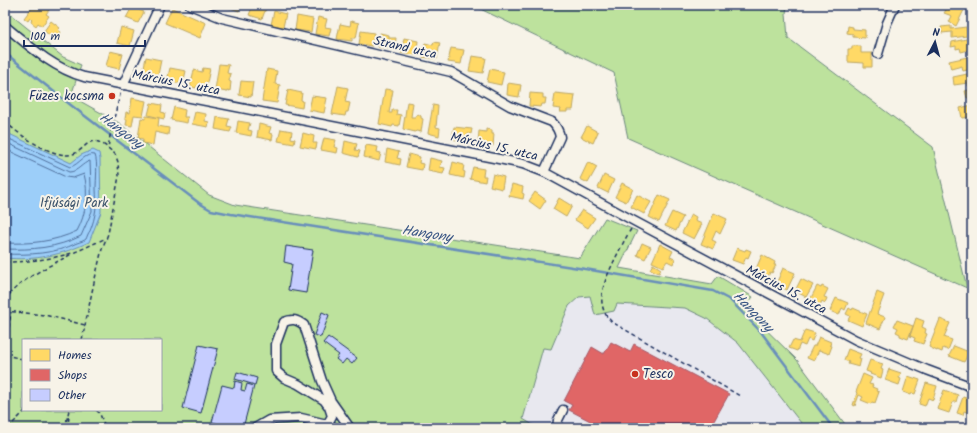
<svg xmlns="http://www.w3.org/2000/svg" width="977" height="433" viewBox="0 0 977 433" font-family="Kalam,sans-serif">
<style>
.built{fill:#e8e8ef}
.green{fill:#bde29d;stroke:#6c887e;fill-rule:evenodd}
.water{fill:#9ccef9;stroke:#688ebb}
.homes{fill:#ffd966;stroke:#bba664}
.shops{fill:#e06666;stroke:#a55664}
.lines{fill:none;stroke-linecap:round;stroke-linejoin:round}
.shore{stroke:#4f6f9c;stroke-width:1}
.stream{stroke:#688ebb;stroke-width:2.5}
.building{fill:#c6cdff;stroke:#1b2f5e}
.minor-casing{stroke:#1b2f5e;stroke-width:11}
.path{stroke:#1b2f5e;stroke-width:1.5;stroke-dasharray:4 3;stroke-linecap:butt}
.minor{stroke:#f7f3e8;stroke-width:8}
.poi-dot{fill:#c8321e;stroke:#f7f3e8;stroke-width:1.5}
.labels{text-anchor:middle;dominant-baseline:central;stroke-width:4;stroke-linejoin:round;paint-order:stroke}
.street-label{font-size:13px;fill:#1b2f5e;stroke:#f7f3e8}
.poi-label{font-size:13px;fill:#1b2f5e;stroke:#f7f3e8;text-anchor:end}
.park-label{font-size:13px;fill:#3b536b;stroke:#f7f3e8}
.water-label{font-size:14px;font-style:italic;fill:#3b5785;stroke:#f7f3e8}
</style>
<rect width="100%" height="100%" fill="#f7f3e8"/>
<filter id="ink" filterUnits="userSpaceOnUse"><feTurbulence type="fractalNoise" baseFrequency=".025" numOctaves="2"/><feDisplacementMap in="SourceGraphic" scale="8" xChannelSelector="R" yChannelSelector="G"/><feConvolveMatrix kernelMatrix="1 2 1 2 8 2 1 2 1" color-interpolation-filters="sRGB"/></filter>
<g filter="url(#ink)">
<polygon class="built" points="591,296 614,311 617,304 685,308 706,318 738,343 805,428 538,428 523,419 543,348 551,349 569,306 579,297"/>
<g class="green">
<polygon points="472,5 787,5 786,14 788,38 933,147 967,288 628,138 614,73"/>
<path d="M5 10 63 57 81 65 71 96 119 123 209 195 235 205 580 258 605 218 637 231 619 268 712 284 718 276 753 297 744 308 797 360 848 428H805L738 343 706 318 685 308 617 304 614 311 595 315 590 296 579 297 569 306 551 349 543 348 523 419 538 428H5ZM23 340H161V410H23Z"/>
</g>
<path class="water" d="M5 132 71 163 81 155 93 150 99 153 100 159 101 212 89 242C62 255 34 261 5 258Z"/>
<g class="homes">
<polygon points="34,5 41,10 43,6 49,10 46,14 49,16 42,26 38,23 36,26 31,22 32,20 30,18 28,21 24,18"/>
<polygon points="228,5 246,5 245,7 241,6 239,11 227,7"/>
<polygon points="253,5 266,8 262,19 249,15"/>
<polygon points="940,5 953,5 964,10 956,26 949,22 952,16 944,13 946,10 939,7"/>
<polygon points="132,7 144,12 138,23 126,18"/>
<polygon points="172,8 206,23 200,38 165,23"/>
<polygon points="274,11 286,14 283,27 271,25"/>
<polygon points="297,16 313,19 311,32 295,30"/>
<polygon points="318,17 327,19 325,27 331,28 329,36 315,34"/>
<polygon points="51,21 60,28 58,30 61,32 59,35 55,33 52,37 44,31"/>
<polygon points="351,21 359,23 356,38 352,38 352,41 337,39 340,24 350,26"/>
<polygon points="848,26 853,27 853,29 865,30 865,38 853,37 853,34 847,33"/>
<polygon points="951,26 951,29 966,27 967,36 952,38 952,32 942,33 941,27"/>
<polygon points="121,27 134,31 130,46 117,43"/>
<polygon points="361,31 374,33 372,46 359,44"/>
<polygon points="380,33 389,35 389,38 396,38 395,47 389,46 388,48 378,47"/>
<polygon points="404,38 418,41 416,55 401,53"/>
<polygon points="971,38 972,46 969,47 969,50 961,52 960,48 956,49 956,46 951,47 952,42"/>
<polygon points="434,42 440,43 437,59 422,57 425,43 433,45"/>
<polygon points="852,46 861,46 861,53 872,53 872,67 864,67 864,63 848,62 848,49 852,49"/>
<polygon points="451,48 464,50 461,64 448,62"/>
<polygon points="110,51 123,54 119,69 106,66"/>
<polygon points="472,56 486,58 483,73 469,71"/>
<polygon points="972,56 972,69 963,71 962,66 951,69 949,61"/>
<polygon points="146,57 161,60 157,80 142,77"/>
<polygon points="219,64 229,65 227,73 231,74 229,81 231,82 230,91 227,90 227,92 215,90"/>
<polygon points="170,68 186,71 183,84 167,81"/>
<polygon points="203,68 210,69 206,87 197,86 197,88 190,87 194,70 202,72"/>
<polygon points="267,69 277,71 275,84 280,85 277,103 262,101"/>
<polygon points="490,69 504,72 501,85 487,82"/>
<polygon points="972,73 972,86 968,86 968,83 954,85 953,77"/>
<polygon points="241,81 253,82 251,97 239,95"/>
<polygon points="508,83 521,85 519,97 507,95"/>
<polygon points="338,86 348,88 345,102 350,103 348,112 346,112 345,116 332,114"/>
<polygon points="385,89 393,90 389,113 392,113 392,110 397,110 396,114 401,115 399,126 393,125 392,127 379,124"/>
<polygon points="972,89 972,97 967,98 965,91"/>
<polygon points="288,90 302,93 301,100 303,101 302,108 285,105"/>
<polygon points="530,93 543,94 543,98 546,98 545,104 542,104 541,107 529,106"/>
<polygon points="555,93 575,95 573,110 567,110 567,112 560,112 561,109 553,108"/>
<polygon points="312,96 327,98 324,113 309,110"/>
<polygon points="132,98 146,101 143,116 134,115 132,126 126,125 127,119 125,119 126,112 130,113"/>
<polygon points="407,102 413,103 411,117 415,117 416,115 418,114 421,116 421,118 423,119 421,132 416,131 415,132 403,129"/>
<polygon points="151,103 162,105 161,112 165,113 164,119 148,115"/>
<polygon points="433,105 438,106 436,127 440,128 439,136 428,133"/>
<polygon points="972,105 972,117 962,118 960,108"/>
<polygon points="174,107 185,110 184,117 188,117 187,123 171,120"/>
<polygon points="195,112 206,114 205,121 209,122 208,127 192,124"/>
<polygon points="146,116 159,118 158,126 169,128 168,135 155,132 153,145 143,143 143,139 138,138 141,118 145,119"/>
<polygon points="217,117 229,119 227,126 232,127 230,132 215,129"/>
<polygon points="238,121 250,123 248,130 252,131 251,136 236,133"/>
<polygon points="259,124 271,127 269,133 273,134 272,140 257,137"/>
<polygon points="587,126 598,132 593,143 581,137"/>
<polygon points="454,127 472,129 471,134 468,134 467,140 464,140 463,141 452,139"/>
<polygon points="281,129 292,131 291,138 295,139 294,144 278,141"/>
<polygon points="486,129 492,130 492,134 494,134 493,146 478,144 479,131 486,132"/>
<polygon points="303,133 314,136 313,143 317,143 316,149 300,146"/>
<polygon points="324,138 336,140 334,147 338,148 337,153 321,150"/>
<polygon points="345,141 357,144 355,150 360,151 358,157 343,153"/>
<polygon points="366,145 378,147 377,152 381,153 379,161 364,157"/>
<polygon points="387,149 399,152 397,158 401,159 400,165 385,162"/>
<polygon points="409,154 420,157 419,163 423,164 422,170 406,167"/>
<polygon points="430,158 442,161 440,167 445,168 443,174 428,171"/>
<polygon points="453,162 464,165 463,171 465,172 464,178 450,175"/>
<polygon points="588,162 597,167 588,183 580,179"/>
<polygon points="473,167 484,169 483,176 486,176 485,182 470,179"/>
<polygon points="493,174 504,177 502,189 490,186"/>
<polygon points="604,175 614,180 608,193 598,188"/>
<polygon points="622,183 633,189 626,202 615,197"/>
<polygon points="512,184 523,187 522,193 524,194 523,199 509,196"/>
<polygon points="535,192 546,200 540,209 529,201"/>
<polygon points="637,195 651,202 644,214 631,207"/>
<polygon points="659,195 670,200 659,222 649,217"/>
<polygon points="559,198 572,206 566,217 553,209"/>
<polygon points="582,210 595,218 588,228 575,220"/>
<polygon points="672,212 683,217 676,231 665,226"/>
<polygon points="714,213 727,219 720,234 716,231 712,240 716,242 713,249 701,244"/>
<polygon points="691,214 696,217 695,221 702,224 694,239 682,233"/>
<polygon points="642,243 651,247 645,259 637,255"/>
<polygon points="660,244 673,251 670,257 675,259 673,264 667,261 663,267 652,262"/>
<polygon points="737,248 745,251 746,249 751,251 748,258 746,257 743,264 732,260"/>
<polygon points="762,255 775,262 774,265 776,265 772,273 770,272 768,277 755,271"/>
<polygon points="653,264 661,269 659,273 650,269"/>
<polygon points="783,268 795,273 787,290 776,284"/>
<polygon points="801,279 813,285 806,297 795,291"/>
<polygon points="817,286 821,288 822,286 828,289 824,297 827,298 825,303 822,301 820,305 810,300"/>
<polygon points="877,292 884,295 877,314 885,317 880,329 866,323"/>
<polygon points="836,298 848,303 845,310 842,308 839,315 830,311"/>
<polygon points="849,308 852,310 853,308 867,314 862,326 848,320 850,316 846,314"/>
<polygon points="916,318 924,321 922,327 926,329 925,333 927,334 923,344 914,341 915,338 910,336"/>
<polygon points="940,319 950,323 944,337 952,340 948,350 943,348 942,352 937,350 937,351 929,347"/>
<polygon points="897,320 913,326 908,339 900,336 900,334 896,332 898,328 894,326"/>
<polygon points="805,330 815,333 812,341 808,339 805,346 800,344 797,351 789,348 793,340 800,342"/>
<polygon points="819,337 831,342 830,345 832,346 829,354 819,350 814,361 807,358 813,346 815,346"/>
<polygon points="954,346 969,352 964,362 949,356"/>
<polygon points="848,349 861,354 859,358 861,359 859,367 848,364 849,362 844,360"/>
<polygon points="870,360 883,364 881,369 883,370 881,378 870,374 871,373 866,371"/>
<polygon points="889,369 901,373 899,378 901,379 899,385 885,380"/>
<polygon points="863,374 872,378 869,384 873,385 872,387 877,389 876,391 879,392 875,403 872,402 871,404 861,400 863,397 859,395 855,406 853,405 857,393 856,392"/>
<polygon points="908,376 920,380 915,394 912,393 911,395 903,392"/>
<polygon points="926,383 937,386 933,400 928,398 925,406 919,404"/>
<polygon points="944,390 958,395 956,402 953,402 949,413 937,409"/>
<polygon points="963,397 972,400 972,410 971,414 964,411 963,415 957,413"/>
</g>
<polygon class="shops" points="611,342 630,352 634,344 729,394 710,428 594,428 596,424 569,410 572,405 564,401 592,347 604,354"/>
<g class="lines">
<g class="shore">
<path d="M5 137 70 167C79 165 85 152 95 155 98 163 96 179 96 189 97 204 96 216 90 231 88 233 87 237 86 239 84 241 80 242 77 243 55 254 29 255 5 254"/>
<path d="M5 142 69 172C78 172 82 163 90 161L92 211 81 236C57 248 32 250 5 249"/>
<path d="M5 149 66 177 73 178 84 174C89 192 86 215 77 231 54 242 30 244 5 243"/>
</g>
<polyline class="stream" points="5,53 72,106 199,203 211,210 231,214 585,269 713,291 730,300 761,332 833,428"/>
</g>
<g class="building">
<polygon points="286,246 313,250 306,293 288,290 292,264 284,262"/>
<polygon points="322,312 329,315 321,337 314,335"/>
<polygon points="328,337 357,358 352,364 346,359 342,364 336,359 339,355 323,343"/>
<polygon points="199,345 218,349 201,413 183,408"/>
<polygon points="237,372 257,378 255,385 235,379"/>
<polygon points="235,381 242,383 241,390 245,391 247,384 254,386 243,428 233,428 212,422 222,385 234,388"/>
</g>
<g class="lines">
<g class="minor-casing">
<g id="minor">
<path d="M190 5 222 18 451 72 510 106 552 122C557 127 559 131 560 137L544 172"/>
<path d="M5 26C29 46 53 68 84 77L504 160 523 164 544 172 634 221 856 340 927 370 972 387"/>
<polyline points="878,54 887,23 895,5"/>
<polyline points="123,85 160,5"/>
<polyline points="255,428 269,420 301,418 327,424 336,428"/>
<path d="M325 428 332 416 329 407 324 400 298 384 284 378 276 371V344L284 322C293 318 297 320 304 325L322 381 331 401 350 428"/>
<polyline points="557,428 558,420 563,410"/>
</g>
</g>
<g class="path">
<path d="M5 122C20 135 48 155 68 155 86 154 87 130 108 148"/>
<path d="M631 229C625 239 620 249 615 259 606 278 592 304 612 322L740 396"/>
<path d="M5 262C28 262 53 259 75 252 86 248 96 242 107 238"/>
<path d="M5 301C16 280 53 265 73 253"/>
<polyline points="5,311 45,315 85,325"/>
<polyline points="82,340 93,287 102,249 108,234 119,176 118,162 115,154 108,148 111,130 121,91"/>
<polyline points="5,355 11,312"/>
<polyline points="5,355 23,359"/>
<path d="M96 410C103 415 101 424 108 428"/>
<polyline points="8,428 26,410"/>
<polyline points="65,428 69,410"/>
<polyline points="68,428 69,416"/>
<polyline points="212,428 214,428"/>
</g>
<use href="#minor" class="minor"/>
</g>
</g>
<g class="poi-dot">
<circle cx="112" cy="96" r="4"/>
<circle cx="635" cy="374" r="4"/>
</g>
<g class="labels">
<g class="street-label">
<text transform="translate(405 48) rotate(13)">Strand utca</text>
<text transform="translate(176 83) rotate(11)">Március 15. utca</text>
<text transform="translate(494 147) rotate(13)">Március 15. utca</text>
<text transform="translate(786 290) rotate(28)">Március 15. utca</text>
</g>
<g class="poi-label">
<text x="104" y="96">Füzes kocsma</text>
<text x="643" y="374" text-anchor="start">Tesco</text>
</g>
<g class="park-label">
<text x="74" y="203">Ifjúsági Park</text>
</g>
<g class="water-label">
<text transform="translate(121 131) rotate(37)">Hangony</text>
<text transform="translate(427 234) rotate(9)">Hangony</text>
<text transform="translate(753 312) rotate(46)">Hangony</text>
</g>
</g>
<rect width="977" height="433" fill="none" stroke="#f7f3e8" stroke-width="20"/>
<rect x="10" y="10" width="957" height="413" fill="none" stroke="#1b2f5e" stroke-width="1.5" filter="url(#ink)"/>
<rect x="22" y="339" width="140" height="72" fill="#f7f3e8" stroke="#9fa5b1"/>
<rect x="30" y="349" width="20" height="12" fill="#ffd966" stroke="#9fa5b1"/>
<text x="58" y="359" font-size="12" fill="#1b2f5e">Homes</text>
<rect x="30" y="369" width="20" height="12" fill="#e06666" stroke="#9fa5b1"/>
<text x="58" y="379" font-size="12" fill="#1b2f5e">Shops</text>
<rect x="30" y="389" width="20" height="12" fill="#c6cdff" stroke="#9fa5b1"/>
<text x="58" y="399" font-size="12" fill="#1b2f5e">Other</text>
<g transform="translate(935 42) rotate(6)" stroke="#f7f3e8" stroke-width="3" paint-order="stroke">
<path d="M0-3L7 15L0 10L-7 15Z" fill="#1b2f5e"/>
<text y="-6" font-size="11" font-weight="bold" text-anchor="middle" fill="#1b2f5e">N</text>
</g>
<path d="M24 40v6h121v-6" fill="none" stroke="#1b2f5e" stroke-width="2"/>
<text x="30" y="40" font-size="12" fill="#1b2f5e" stroke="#f7f3e8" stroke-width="3" paint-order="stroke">100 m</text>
</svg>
